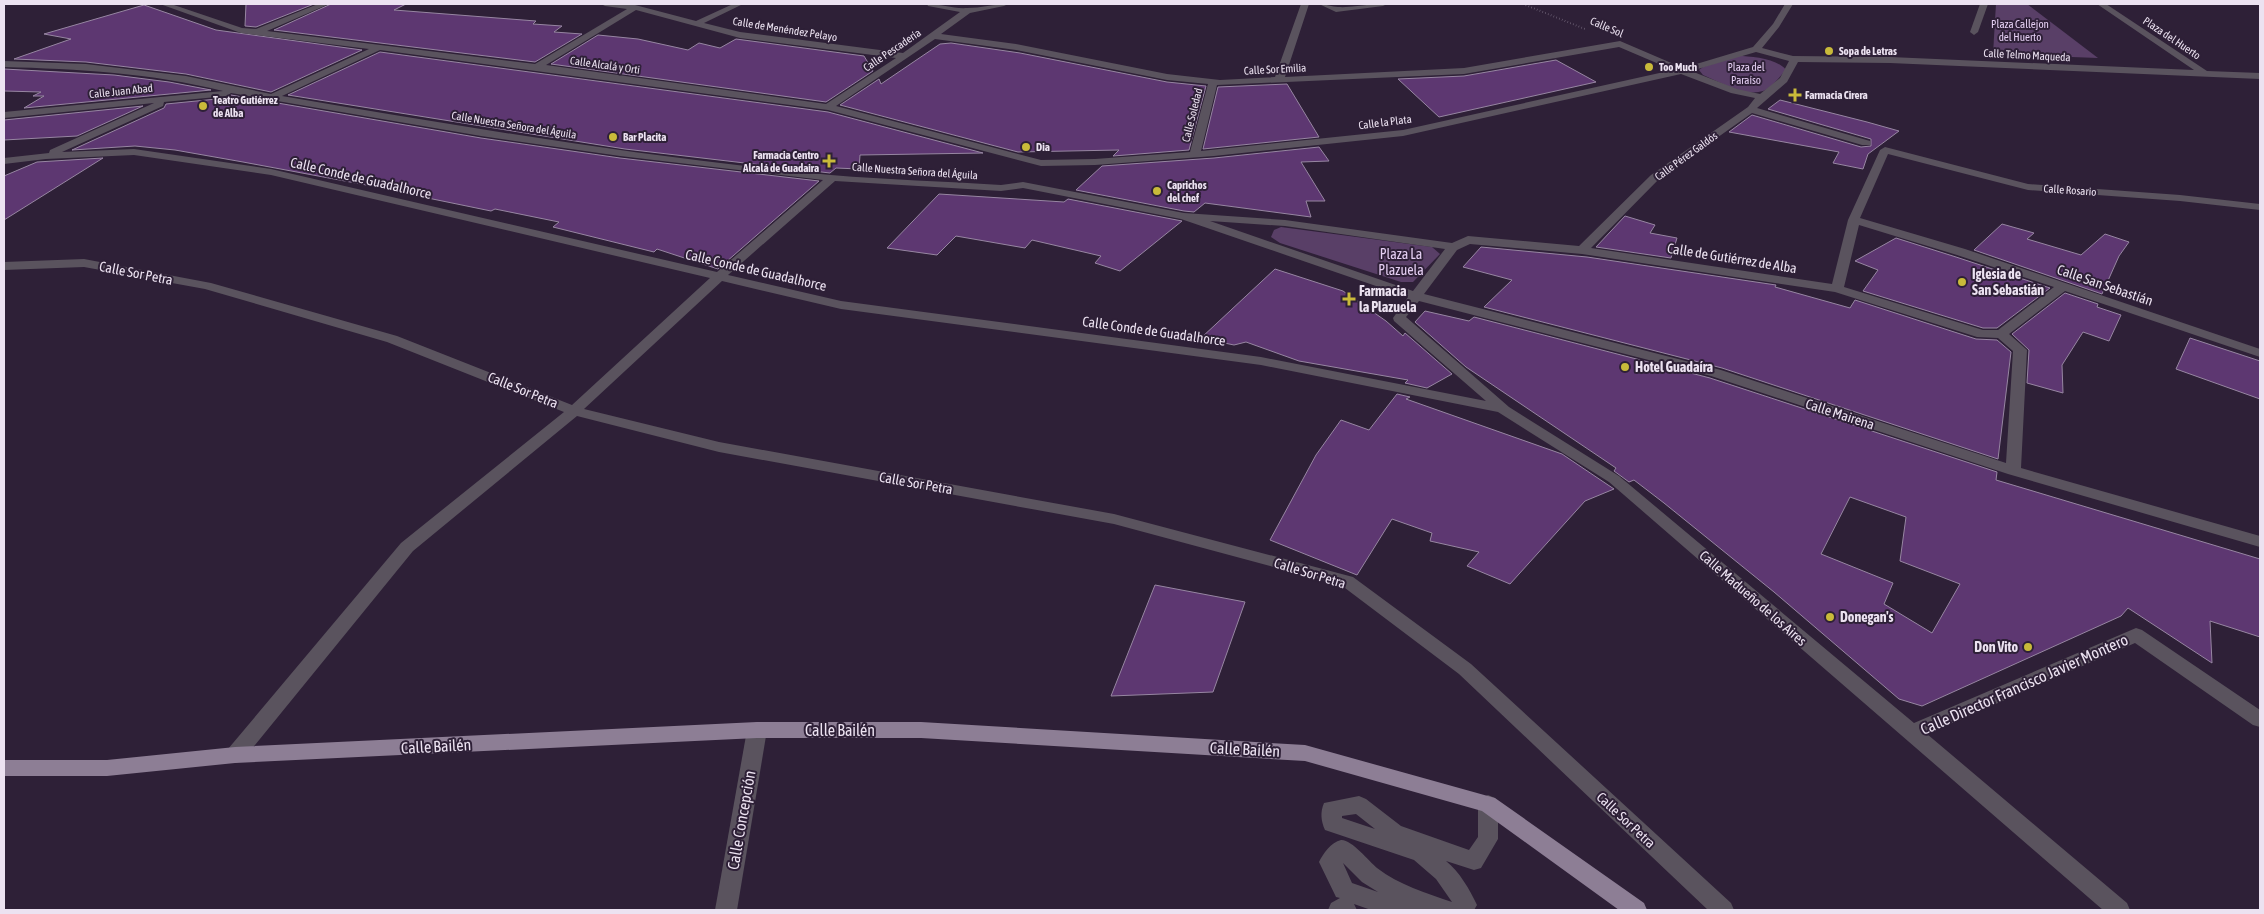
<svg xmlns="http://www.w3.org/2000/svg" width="2264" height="914" viewBox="0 0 2264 914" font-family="'Asap Condensed',sans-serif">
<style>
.green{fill:#593f67}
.building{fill:#5d3771;stroke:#9786a2;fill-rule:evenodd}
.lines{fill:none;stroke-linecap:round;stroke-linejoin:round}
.path{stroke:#83778b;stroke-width:2;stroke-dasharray:0.5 2.5;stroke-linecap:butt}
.minor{fill:#5a535e;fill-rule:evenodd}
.major{fill:#8d7e95;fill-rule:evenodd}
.poi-dot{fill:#c9ba3a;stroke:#2e2037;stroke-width:2}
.labels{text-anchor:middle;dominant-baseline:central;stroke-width:4;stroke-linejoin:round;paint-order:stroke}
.far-park-label{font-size:11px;fill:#e5cff3;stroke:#2e2037}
.far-street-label{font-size:11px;fill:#ece2f1;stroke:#2e2037}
.far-poi-label{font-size:11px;font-weight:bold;fill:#ece2f1;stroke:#2e2037;text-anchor:start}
.street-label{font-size:14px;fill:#ece2f1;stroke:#2e2037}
.park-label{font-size:14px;fill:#e5cff3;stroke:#2e2037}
.poi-label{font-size:14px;font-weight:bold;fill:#ece2f1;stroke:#2e2037;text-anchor:start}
.near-street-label{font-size:16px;fill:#ece2f1;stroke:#2e2037}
</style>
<rect width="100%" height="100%" fill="#2e2037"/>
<g class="green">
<polygon points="1996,4 2027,4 2098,58 1993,54"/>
<path d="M1738 56C1752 56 1778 59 1786 70 1780 76 1771 89 1763 91 1744 97 1720 82 1703 75L1699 70 1703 67Z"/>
<polygon points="1281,227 1432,247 1440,254 1413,282 1401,282 1280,243 1271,237 1274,230"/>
</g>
<g class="building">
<polygon points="246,4 314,4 256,27 245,26"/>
<polygon points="331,4 406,4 394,10 536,21 533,24 562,26 554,32 582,34 535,62 274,30"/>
<polygon points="144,5 216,30 362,50 271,92 186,74 86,62 14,59 71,39 44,34"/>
<polygon points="598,35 638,39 688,50 699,43 720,48 736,39 864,56 873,71 826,102 551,64"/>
<polygon points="951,43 1020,53 1167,82 1206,86 1189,150 1113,156 1119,150 1018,152 840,105 879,79 881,84 940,44"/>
<polygon points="380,52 828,112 983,153 860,155 859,169 836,168 830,173 625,149 288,95"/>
<polygon points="1556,60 1596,82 1439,117 1398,79 1464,76"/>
<polygon points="4,69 114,75 169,82 211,90 24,108 44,96 33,96 41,92 4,91"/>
<polygon points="1287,84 1319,137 1203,149 1218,87"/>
<polygon points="231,95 481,138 620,158 819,181 718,269 657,249 654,252 553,227 559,222 495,209 491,211 418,196 420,195 243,162 175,150 135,146 72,150 164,108 166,104 227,98"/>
<polygon points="1780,100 1867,122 1899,131 1868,154 1863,169 1833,163 1839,152 1729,132 1752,115 1861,147 1871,146 1871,139 1768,109"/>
<polygon points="143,106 77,136 4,140 4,120"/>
<polygon points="1319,147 1329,161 1301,162 1325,201 1306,201 1311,217 1205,203 1194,212 1184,211 1076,190 1102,166 1214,158"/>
<polygon points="103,158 4,220 4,176 37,162"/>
<polygon points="939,194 1064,202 1068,199 1182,221 1120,271 1095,263 1101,256 1032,240 1025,248 956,236 937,255 887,248"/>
<polygon points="1625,216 1655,225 1650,233 1677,238 1671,258 1596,247"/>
<polygon points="2002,224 2034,233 2027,239 2081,255 2105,234 2129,242 2119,256 2102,294 1974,250"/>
<polygon points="1896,238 1956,257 2050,288 1997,328 1983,328 1863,291 1878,270 1855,261"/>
<polygon points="1481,247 1587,257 1776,285 1775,287 1850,308 1855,300 1976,339 1997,340 2011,352 1998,459 1722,368 1484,307 1512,280 1463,267"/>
<polygon points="1275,269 1343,291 1386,321 1403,336 1405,333 1452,374 1427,388 1405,383 1408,380 1299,361 1246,342 1234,345 1201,338"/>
<polygon points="2065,293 2098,304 2097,307 2121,315 2109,341 2083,332 2062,365 2063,393 2027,383 2029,350 2012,334"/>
<path d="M1425 311 1469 321 1474 317 1710 378 1997 472 1996 480 2260 559V637L2210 621 2212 663 2128 608 2121 616 1922 706 1899 699 1774 592 1664 503 1634 480 1629 482 1614 471 1616 468 1466 367 1415 322ZM1850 497 1906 517 1900 561 1960 584 1932 633 1884 604 1893 583 1821 554Z"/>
<polygon points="2190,338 2260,361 2260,399 2176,369"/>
<polygon points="1397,394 1410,397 1406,399 1562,454 1614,489 1585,501 1510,584 1467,566 1479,552 1430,541 1432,533 1392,519 1357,575 1270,540 1316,455 1341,420 1369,430"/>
<polygon points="1155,585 1245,602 1213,692 1111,696"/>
</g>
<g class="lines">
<polyline class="path" points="1523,4 1585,29"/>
<g class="minor">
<path d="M160 4H171L242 28 256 29 318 4H329L267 31 535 64 627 9 605 6 601 4 635 5 696 21 733 4H743L704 23 740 32 903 53 960 12 928 6 927 4C941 4 954 9 967 8 981 8 994 4 1008 4L1004 6 970 13 941 34 1016 44 1167 74 1220 80 1275 77 1301 4H1309L1285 77 1464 68 1620 41 1683 68 1753 47 1773 24 1785 4H1793L1779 27 1762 48 1793 56 1890 57 2194 70 2097 4H2106L2207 71 2260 73V79L1890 63 1798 62 1787 82 1757 108 1870 141V145H1862L1752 113 1659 179 1591 248 1832 284 1848 220 1880 150 1885 147 2028 184 2180 195 2260 204V210L2180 201 2028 190 1888 154 1860 218 1965 249 2260 349V357L2065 291 2009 334 2027 350 2021 468 2260 536V547L2008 474 1711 376 1419 301 1406 317 1509 407 1619 476 1914 723 2136 628 2142 630 2260 710V727L2253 725 2135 643 1927 734 2127 903 2130 910H2103L1609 482 1498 412 1261 365 841 309 722 281 584 409 719 442 1114 514 1353 577 1471 664 1731 903 1734 910H1708L1459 674 1341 585 1114 524 719 452 577 416 413 551 242 761 235 763 228 761 225 755 228 749 401 543 564 412 387 342 205 289 84 267 4 270V262L84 259 211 283 397 336 572 405 710 278 271 175 134 155 46 159 4 164V158L49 153 50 150 154 103 4 118V112L223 91C151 73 78 69 4 67V61L86 64 186 76 271 94 369 49 241 33ZM636 10 740 38 896 58 826 104 546 65ZM935 39 1016 50 1167 80 1208 84 1190 152 1095 159 1041 160 836 106ZM1619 47 1673 70 1403 130 1201 151 1217 85 1464 74ZM380 50 828 110 1041 166 1095 165 1214 156 1403 136 1681 74 1731 93 1755 98 1748 107 1651 175 1579 246 1468 236 1452 243 1285 220 1184 213 1023 182 1001 185C945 181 888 180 831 175 647 158 465 127 282 96ZM1756 52 1789 61 1780 78 1760 94 1737 89 1691 71ZM231 93 481 136 620 156 823 180 717 272 271 169 134 149 62 152 163 106 164 102 227 96ZM835 181 1001 191 1023 188 1181 219 1408 297 1393 318 1394 321 1486 401 1261 357 841 301 728 275ZM1210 221 1285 226 1445 249 1413 291ZM1859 225 1957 255 2054 287 1998 330H1983L1844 287ZM1470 244 1582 254 1835 292 1977 337 1998 338 2013 351 2006 463 1721 370 1424 294 1457 250Z"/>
<path d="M1319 4C1326 4 1332 7 1338 7 1354 8 1371 3 1387 4L1383 6 1336 12Z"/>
<polygon points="1980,4 1988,4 1978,32 1974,35 1970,32"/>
<polygon points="757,722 764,725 767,730 737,910 715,910 747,730 750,725"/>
<path d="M1488 795 1495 798 1498 804V839L1481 868 1474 870 1446 861C1459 871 1470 890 1477 905L1474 910H1371L1354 904 1357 910H1328L1331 903 1340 898 1336 897 1319 862C1323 854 1331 842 1341 840 1351 839 1369 861 1377 868 1399 885 1426 893 1452 902L1436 879 1414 860 1325 830C1321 821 1320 812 1324 803L1359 796 1366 799 1401 826 1469 850 1478 837V804L1481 798ZM1356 814 1375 829 1342 818V816ZM1343 863 1362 882 1378 892 1352 883Z"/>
</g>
<polygon class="major" points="757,722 921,722 1305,745 1495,798 1644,903 1647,910 1619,910 1482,811 1305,761 921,738 757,738 235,763 107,776 4,776 4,760 107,760 235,747"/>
</g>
<g class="poi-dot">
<circle cx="1829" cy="51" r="5"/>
<circle cx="1649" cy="67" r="5"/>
<path d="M1792.5 87.5h5v5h5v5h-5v5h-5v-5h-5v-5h5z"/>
<circle cx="203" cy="106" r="5"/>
<circle cx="613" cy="137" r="5"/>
<circle cx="1026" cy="147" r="5"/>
<path d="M826.5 153.5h5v5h5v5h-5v5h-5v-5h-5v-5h5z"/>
<circle cx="1157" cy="191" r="5"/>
<circle cx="1962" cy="282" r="5"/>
<path d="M1346.5 291.5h5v5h5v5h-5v5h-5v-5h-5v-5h5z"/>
<circle cx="1625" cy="367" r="5"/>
<circle cx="1830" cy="617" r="5"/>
<circle cx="2028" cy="647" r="5"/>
</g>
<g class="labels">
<g class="far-park-label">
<text x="2020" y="24">Plaza Callejon<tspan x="2020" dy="13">del Huerto</tspan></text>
<text x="1746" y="67">Plaza del<tspan x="1746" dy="13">Paraíso</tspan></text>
</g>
<g class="far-street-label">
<text transform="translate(1607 27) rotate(23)">Calle Sol</text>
<text transform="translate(785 29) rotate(9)">Calle de Menéndez Pelayo</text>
<text transform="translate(2172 38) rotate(34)">Plaza del Huerto</text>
<text transform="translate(892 50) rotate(-34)">Calle Pescadería</text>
<text transform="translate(2027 55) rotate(3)">Calle Telmo Maqueda</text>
<text transform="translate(605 65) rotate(8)">Calle Alcalá y Orti</text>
<text transform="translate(1275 69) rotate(-3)">Calle Sor Emilia</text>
<text transform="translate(121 91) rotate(-6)">Calle Juan Abad</text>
<text transform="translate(1192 115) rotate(-76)">Calle Soledad</text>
<text transform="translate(1385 122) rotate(-7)">Calle la Plata</text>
<text transform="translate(514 125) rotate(9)">Calle Nuestra Señora del Águila</text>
<text transform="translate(1686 156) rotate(-36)">Calle Pérez Galdós</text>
<text transform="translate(915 171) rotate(4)">Calle Nuestra Señora del Águila</text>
<text transform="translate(2070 190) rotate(4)">Calle Rosario</text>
</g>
<g class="far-poi-label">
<text x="1839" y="51">Sopa de Letras</text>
<text x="1659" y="67">Too Much</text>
<text x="1805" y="95">Farmacia Cirera</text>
<text x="213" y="100">Teatro Gutiérrez<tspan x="213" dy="13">de Alba</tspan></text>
<text x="623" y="137">Bar Placita</text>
<text x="1036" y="147">Dia</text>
<text x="819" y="155" text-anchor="end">Farmacia Centro<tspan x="819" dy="13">Alcalá de Guadaira</tspan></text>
<text x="1167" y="185">Caprichos<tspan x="1167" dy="13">del chef</tspan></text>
</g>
<g class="street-label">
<text transform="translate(361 178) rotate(13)">Calle Conde de Guadalhorce</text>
<text transform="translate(1732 258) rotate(9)">Calle de Gutiérrez de Alba</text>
<text transform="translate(756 270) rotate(13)">Calle Conde de Guadalhorce</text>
<text transform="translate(136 273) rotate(11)">Calle Sor Petra</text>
<text transform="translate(2105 285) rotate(19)">Calle San Sebastián</text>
<text transform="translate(1154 331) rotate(8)">Calle Conde de Guadalhorce</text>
<text transform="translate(523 390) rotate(22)">Calle Sor Petra</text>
<text transform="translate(1840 414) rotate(18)">Calle Mairena</text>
<text transform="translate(916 483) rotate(10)">Calle Sor Petra</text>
<text transform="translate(1310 573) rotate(17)">Calle Sor Petra</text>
<text transform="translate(1753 598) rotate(41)">Calle Madueño de los Aires</text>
<text transform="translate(1626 820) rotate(43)">Calle Sor Petra</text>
</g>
<g class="park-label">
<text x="1401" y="254">Plaza La<tspan x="1401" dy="16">Plazuela</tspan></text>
</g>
<g class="poi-label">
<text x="1972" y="274">Iglesia de<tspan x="1972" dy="16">San Sebastián</tspan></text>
<text x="1359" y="291">Farmacia<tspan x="1359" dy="16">la Plazuela</tspan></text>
<text x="1635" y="367">Hotel Guadaíra</text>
<text x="1840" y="617">Donegan's</text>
<text x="2018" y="647" text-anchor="end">Don Vito</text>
</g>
<g class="near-street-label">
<text transform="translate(2024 684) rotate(-24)">Calle Director Francisco Javier Montero</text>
<text x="840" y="730">Calle Bailén</text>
<text transform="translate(436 746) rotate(-3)">Calle Bailén</text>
<text transform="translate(1245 749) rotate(3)">Calle Bailén</text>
<text transform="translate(741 820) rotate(-80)">Calle Concepción</text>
</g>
</g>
<rect width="2264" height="914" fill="none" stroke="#ece2f1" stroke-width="10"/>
</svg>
